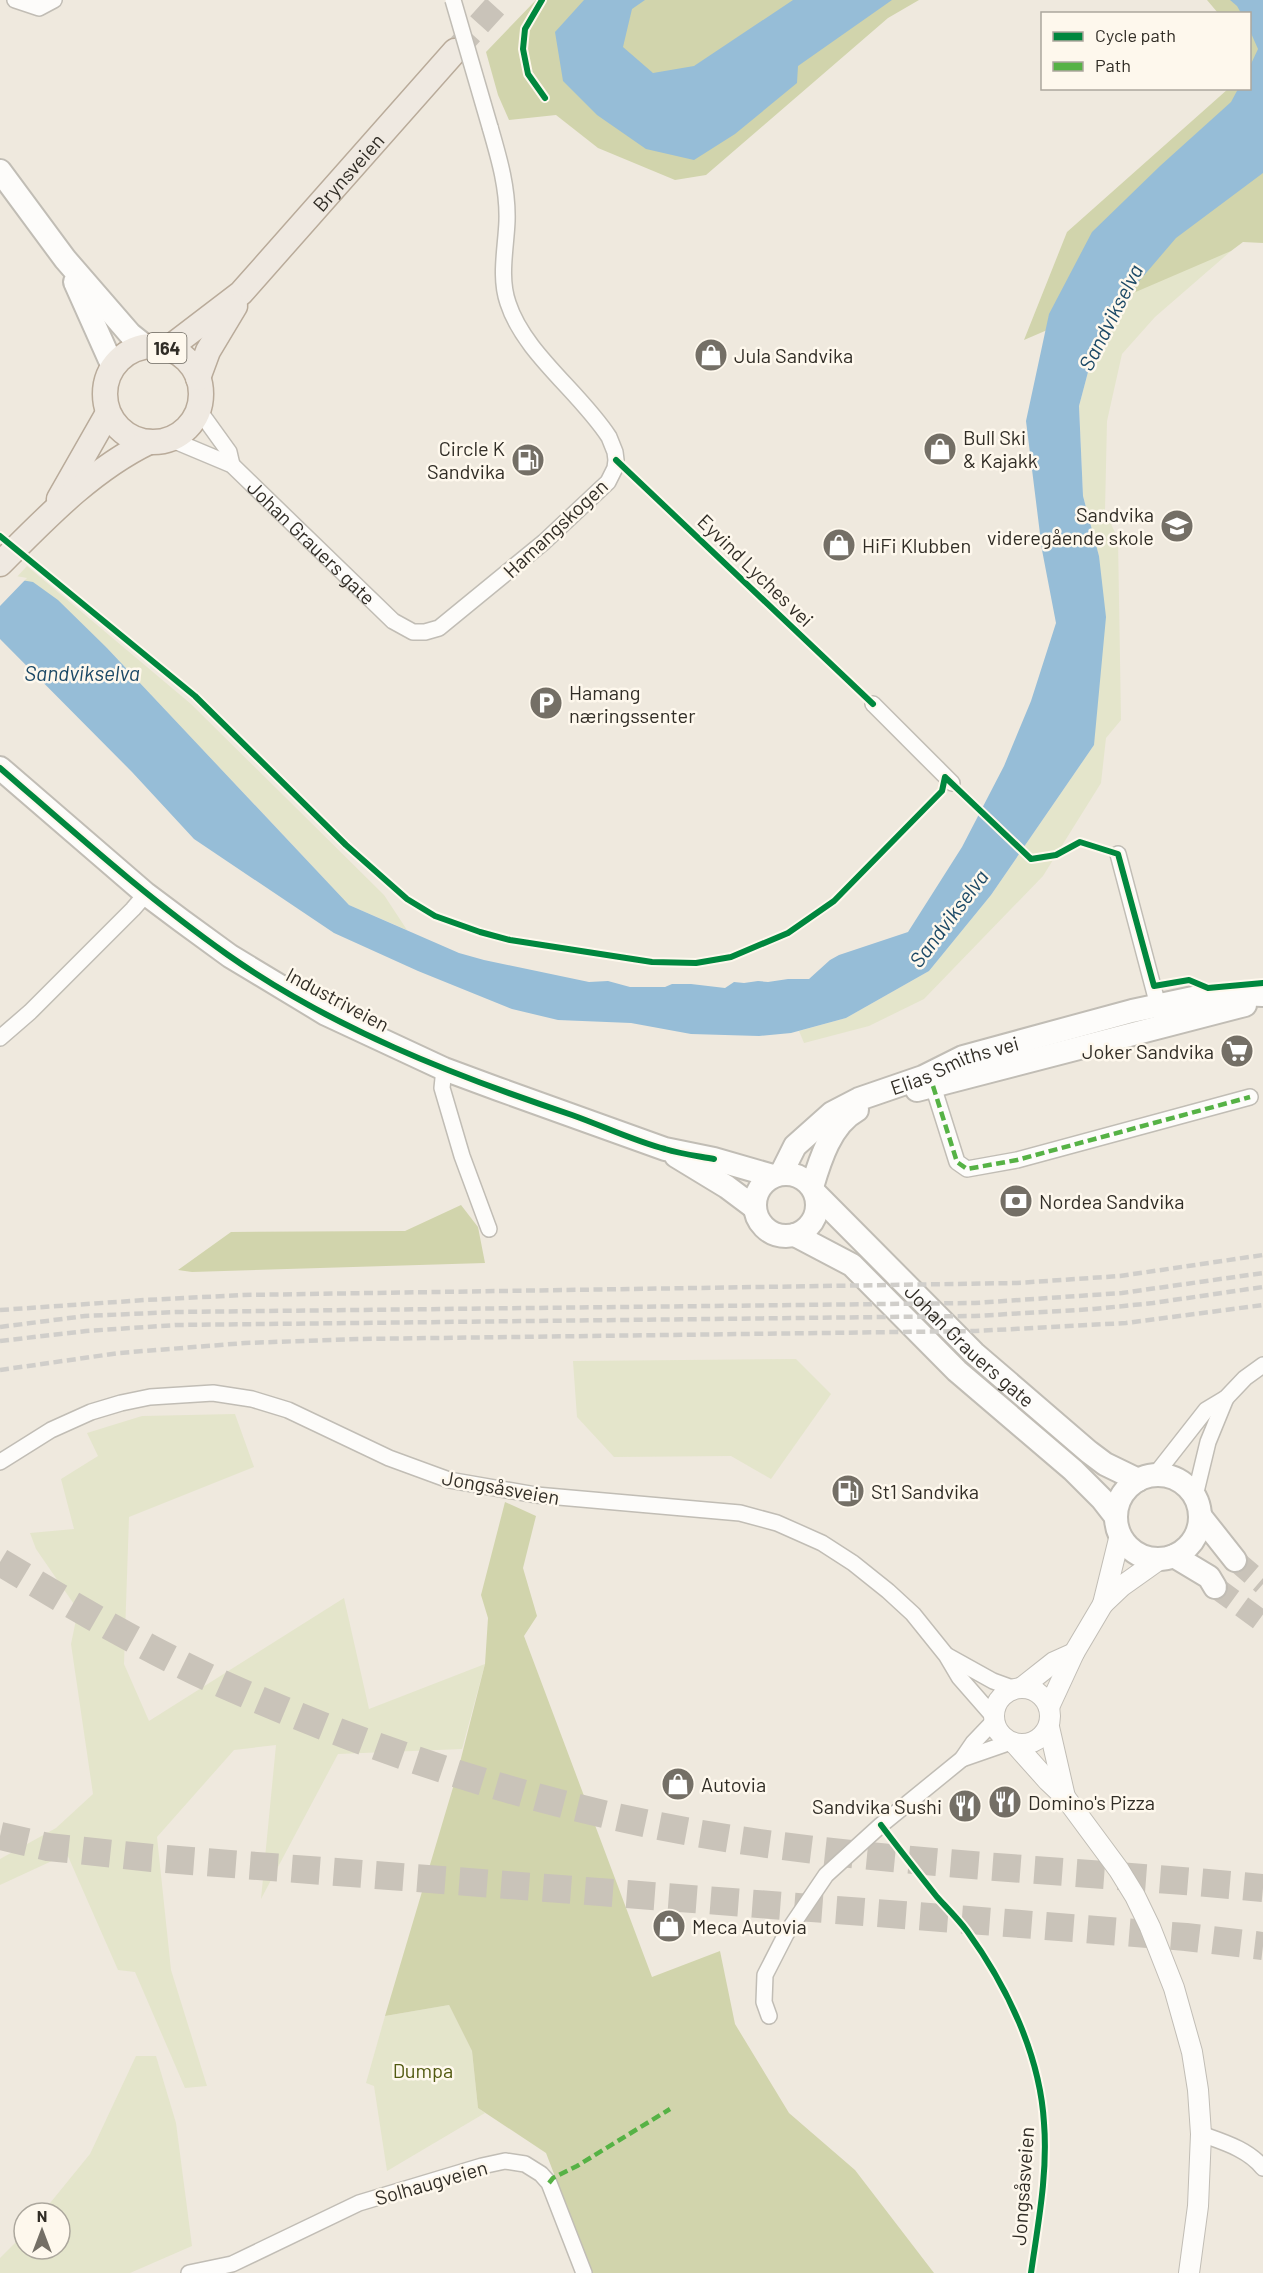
<svg xmlns="http://www.w3.org/2000/svg" width="1263" height="2273" viewBox="0 0 1263 2273" font-family="Barlow,sans-serif">
<style>
.green{fill:#e4e5cb}
.forest{fill:#d1d4ac}
.water{fill:#96bdd7}
.pier{fill:#efe9de}
.lines{fill:none;stroke-linecap:round;stroke-linejoin:round}
.secondary-tunnel{stroke:#c9c3b9;stroke-width:22;stroke-dasharray:22 11;stroke-linecap:butt}
.primary-tunnel{stroke:#c9c3b9;stroke-width:24;stroke-dasharray:24 12;stroke-linecap:butt}
.motorway-tunnel{stroke:#c9c3b9;stroke-width:28;stroke-dasharray:28 14;stroke-linecap:butt}
.minor-casing{stroke:#c1bdb5;stroke-width:18}
.tertiary-casing{stroke:#c1bdb5;stroke-width:22}
.secondary-casing{stroke:#c1bdb5;stroke-width:26}
.primary-casing{stroke:#b9ab9a;stroke-width:27}
.minor{stroke:#fdfcfa;stroke-width:15}
.tertiary{stroke:#fdfcfa;stroke-width:20}
.secondary{stroke:#fdfcfa;stroke-width:22}
.primary{stroke:#efe9e1;stroke-width:24}
.rail{stroke:#d0ceca;stroke-width:4.5;stroke-dasharray:9 4.5;stroke-linecap:butt}
.minor-bridge-casing{stroke:#c1bdb5;stroke-width:18;stroke-linecap:butt}
.minor-bridge{stroke:#fdfcfa;stroke-width:15}
.quiet{stroke:#56b245;stroke-width:4.5;stroke-dasharray:9 4.5;stroke-linecap:butt}
.cycleway-casing{stroke:#fef8ed;stroke-width:10}
.cycleway{stroke:#00873e;stroke-width:6}
.labels{text-anchor:middle;dominant-baseline:central;stroke-width:5;stroke-linejoin:round;paint-order:stroke}
.shield{fill:#fef8ed;stroke:#6e6a62;stroke-width:1.5}
.shield-label{font-size:18px;font-weight:bold;fill:#312d26}
.street-label{font-size:20px;fill:#312d26;stroke:#fef8ed}
.poi-label{font-size:20px;fill:#312d26;stroke:#fef8ed;text-anchor:start}
.park-label{font-size:20px;fill:#525a11;stroke:#fef8ed}
.water-label{font-size:21px;font-style:italic;fill:#1c4966;stroke:#fef8ed}
</style>
<rect width="100%" height="100%" fill="#efe9de"/>
<g class="green">
<polygon points="1231,251 1155,317 1122,354 1107,421 1105,511 1118,539 1121,720 1106,738 1101,783 1043,876 924,999 869,1026 804,1043 799,1031 846,1018 929,971 991,895 1094,745 1099,556 1083,496 1079,406 1100,327 1140,256"/>
<polygon points="27,566 191,704 384,895 407,930 349,905 107,648 15,579"/>
<polygon points="796,1359 831,1394 771,1479 731,1456 614,1457 577,1417 573,1361"/>
<polygon points="235,1414 254,1467 129,1517 124,1664 149,1721 344,1598 369,1709 485,1664 462,1749 338,1754 261,1899 276,1745 234,1750 157,1837 171,1970 207,2086 185,2088 135,1972 118,1970 67,1854 0,1885 0,1859 56,1828 93,1794 71,1644 78,1610 36,1549 30,1533 74,1529 61,1479 98,1456 87,1433 142,1416"/>
<polygon points="449,2005 472,2051 478,2108 485,2113 387,2171 374,2086 366,2083 385,2016"/>
<polygon points="136,2056 156,2056 176,2123 192,2246 130,2273 0,2273 0,2258 24,2234 24,2249 60,2249 60,2213 42,2213 90,2154"/>
</g>
<g class="forest">
<polygon points="536,0 919,0 888,18 706,175 675,180 598,148 556,115 509,120 498,95 486,52"/>
<polygon points="1207,0 1263,0 1263,243 1243,242 1231,251 1024,340 1067,232 1228,89 1250,88 1250,14 1218,13"/>
<polygon points="461,1205 478,1227 485,1263 192,1272 178,1270 231,1232 405,1231"/>
<polygon points="505,1502 536,1516 523,1568 537,1616 524,1636 652,1977 720,1951 735,2024 789,2113 855,2170 934,2273 592,2273 546,2153 478,2108 472,2051 449,2005 385,2016 457,1774 485,1664 488,1618 481,1595"/>
</g>
<g class="water">
<polygon points="584,0 645,0 632,9 623,47 653,73 694,66 793,0 892,0 798,66 797,83 735,134 694,160 646,149 597,115 563,81 555,32"/>
<polygon points="1230,0 1263,0 1263,173 1176,238 1100,327 1079,406 1083,496 1099,556 1106,617 1094,745 991,895 929,971 846,1018 791,1033 759,1036 691,1034 631,1023 558,1020 512,1009 418,971 334,933 194,839 132,772 0,639 0,571 15,579 33,582 58,600 107,648 349,905 459,953 484,960 589,982 608,981 630,987 665,987 672,984 691,984 725,988 734,982 744,983 758,981 768,982 788,979 809,979 830,960 839,955 908,932 962,847 1004,766 1031,701 1056,623 1042,550 1026,421 1049,314 1092,232 1160,166 1231,102 1238,89 1250,88 1250,66 1258,49 1250,31 1250,14 1241,13 1237,6"/>
</g>
<polygon class="pier" points="0,568 16,576 27,578 0,606"/>
<g class="lines">
<g class="secondary-tunnel">
<polyline points="1235,1560 1263,1584"/>
<polyline points="1215,1587 1263,1622"/>
</g>
<polyline class="primary-tunnel" points="455,51 501,0"/>
<g class="motorway-tunnel">
<path d="M0 1562C73 1606 149 1651 227 1686 397 1761 576 1818 760 1843 927 1866 1096 1872 1263 1888"/>
<polyline points="0,1836 48,1847 152,1858 995,1922 1186,1937 1263,1946"/>
</g>
<g class="minor-casing">
<g id="minor">
<polyline points="15,0 39,8 54,0"/>
<polyline points="198,409 229,452 232,465"/>
<path id="s1" d="M170 439 232 465 393 621 413 632H425L439 628 544 542 608 482 615 468 616 460 615 452 609 437C580 392 524 353 508 303 499 277 506 248 507 221 508 188 499 158 490 127"/>
<polyline points="873,704 952,783"/>
<polyline points="1118,854 1160,1013"/>
<polyline points="0,1038 30,1012 133,909 146,894"/>
<polyline points="444,1069 442,1088 462,1156 489,1229"/>
<polyline points="933,1086 957,1162 967,1169 1017,1160 1250,1097"/>
<polyline points="0,1462 51,1430 91,1412 121,1403 150,1397 213,1393 252,1399 288,1410 389,1458 449,1480 536,1495 740,1513 777,1523 822,1543 853,1563 888,1591 913,1614 946,1655 959,1677 994,1717"/>
<polyline points="1155,1475 1206,1410 1226,1398 1245,1378 1263,1365"/>
<polyline points="1195,1496 1208,1442 1226,1398"/>
<polyline points="948,1656 993,1681 1015,1689"/>
<polyline points="962,1759 1011,1742"/>
<polyline points="769,2016 764,2002 765,1975 786,1934 826,1875 881,1825 962,1759 973,1743 994,1721"/>
<path d="M1201 2134C1223 2142 1248 2149 1263 2168"/>
<polyline points="189,2273 232,2264 359,2203 482,2166 505,2161 525,2164 541,2174 549,2183 584,2273"/>
</g>
</g>
<g class="tertiary-casing">
<g id="tertiary">
<polyline points="1103,1604 1120,1535"/>
<circle cx="1022" cy="1716" r="28"/>
<polyline points="1021,1688 1054,1662 1074,1653"/>
<polyline points="1049,1707 1074,1653 1103,1604 1122,1586 1160,1559"/>
<polyline points="1049,1727 1065,1797"/>
<polyline points="1015,1744 1048,1781 1065,1797 1119,1870 1135,1896 1150,1927 1174,1988 1192,2052 1198,2090 1201,2134 1198,2206 1189,2273"/>
</g>
</g>
<g class="secondary-casing">
<g id="secondary">
<polyline points="0,171 65,259 130,334 145,346"/>
<polyline points="75,282 113,367"/>
<polyline points="0,768 146,894 182,921 230,956 326,1014 444,1069 498,1089 665,1149 714,1159 773,1176"/>
<polyline points="917,1090 1245,1005"/>
<polyline points="676,1156 727,1187 755,1208"/>
<circle cx="786" cy="1205" r="31"/>
<path id="s2" d="M781 1174 795 1146 832 1113 859 1099 923 1077 963 1057 1132 1011 1193 998 1237 994 1263 995"/>
<path d="M812 1187C820 1160 831 1124 857 1110"/>
<path id="s3" d="M816 1194 974 1353 1089 1452 1105 1464 1138 1480"/>
<polyline points="795,1235 852,1265 957,1371 1073,1470 1102,1499 1116,1517"/>
<circle cx="1158" cy="1517" r="42"/>
<polyline points="1201,1517 1235,1560"/>
<polyline points="1174,1556 1209,1577 1215,1587"/>
</g>
</g>
<g class="primary-casing">
<g id="primary">
<circle cx="153" cy="394" r="48"/>
<path id="s4" d="M169 348 241 293 455 51"/>
<polyline points="198,378 208,351 235,306"/>
<polyline points="59,499 108,413"/>
<path d="M0 564C45 519 91 470 149 442"/>
</g>
</g>
<use href="#minor" class="minor"/>
<use href="#tertiary" class="tertiary"/>
<use href="#secondary" class="secondary"/>
<use href="#primary" class="primary"/>
<g class="rail">
<polyline points="0,1310 145,1300 243,1295 1017,1283 1120,1276 1263,1255"/>
<polyline points="0,1327 85,1316 176,1312 975,1303 1122,1293 1263,1273"/>
<polyline points="0,1341 86,1331 176,1325 975,1316 1094,1309 1153,1303 1263,1287"/>
<polyline points="0,1370 119,1353 245,1343 358,1339 976,1331 1126,1323 1263,1305"/>
</g>
<g class="minor-bridge-casing">
<polyline id="minor-bridge" points="453,0 490,127"/>
</g>
<use href="#minor-bridge" class="minor-bridge"/>
<g class="quiet">
<polyline points="933,1086 957,1162 967,1169 1017,1160 1250,1097"/>
<polyline points="549,2183 553,2178 577,2166 670,2109"/>
</g>
<g class="cycleway-casing">
<g id="cycleway">
<polyline points="542,0 525,29 523,49 528,74 545,98"/>
<polyline points="616,460 873,704"/>
<polyline points="0,536 195,696 346,845 407,899 435,916 480,932 510,940 652,962 696,963 731,957 788,933 834,901 942,791 945,777 1031,859 1056,855 1080,842 1118,854 1154,986 1189,980 1208,988 1263,983"/>
<path d="M0 768C74 832 147 898 228 955 332 1028 452 1075 572 1115 603 1126 634 1141 665 1149 681 1154 698 1156 714 1159"/>
<path d="M881 1825C899 1849 918 1873 937 1897 947 1908 958 1919 967 1931 1007 1986 1040 2055 1044 2123 1048 2173 1038 2224 1031 2273"/>
</g>
</g>
<use href="#cycleway" class="cycleway"/>
</g>
<defs>
<g id="shop-disc" transform="scale(1.725)"><circle r="9.5" fill="#746f66" stroke="#fef8ed"/><path d="M-5-2.5h2.3a2.7 3.5 0 0 1 5.4 0H5L5.5 6h-11ZM-1.5-2.5h3a1.5 2.3 0 0 0-3 0Z" fill="#fff"/></g>
<g id="fuel-disc" transform="scale(1.725)"><circle r="9.5" fill="#746f66" stroke="#fef8ed"/><path d="M-5.5-6h7V0h2V4h1.3V-2.5L3-4.5l.8-.8L6-3V5H2.5V1h-1V6h-7ZM-4.2-4.7v3.2H.2V-4.7Z" fill="#fff"/></g>
<g id="school-disc" transform="scale(1.725)"><circle r="9.5" fill="#746f66" stroke="#fef8ed"/><path d="M0-5L7-2L0 1L-7-2ZM-4 1L0 2.5L4 1V4Q0 6-4 4Z" fill="#fff"/></g>
<g id="parking-disc" transform="scale(1.725)"><circle r="9.5" fill="#746f66" stroke="#fef8ed"/><path d="M-3.5-5.5H1a3.5 3.5 0 0 1 0 7H-1V5.5H-3.5ZM-1-3.4V-.6H.8a1.4 1.4 0 0 0 0-2.8Z" fill="#fff"/></g>
<g id="supermarket-disc" transform="scale(1.725)"><circle r="9.5" fill="#746f66" stroke="#fef8ed"/><path d="M-6-5.5h2.5l.6 2H6L4.5 2H-2.5L-4.4-4H-6ZM-1.5 3.2a1.3 1.3 0 1 0 .1 0ZM3 3.2a1.3 1.3 0 1 0 .1 0Z" fill="#fff"/></g>
<g id="bank-disc" transform="scale(1.725)"><circle r="9.5" fill="#746f66" stroke="#fef8ed"/><path d="M-6-4H6V4H-6ZM0-2.3a2.3 2.3 0 1 0 0 4.6a2.3 2.3 0 1 0 0-4.6Z" fill="#fff"/></g>
<g id="restaurant-disc" transform="scale(1.725)"><circle r="9.5" fill="#746f66" stroke="#fef8ed"/><path d="M-5-6h1v4h1v-4h1v4h1v-4h1v5L-1.5 .5V6h-2V.5L-5-1ZM5-6V6H3V1.5H1.5Q1.5-4 5-6Z" fill="#fff"/></g>
</defs>
<g fill-rule="evenodd">
<use href="#shop-disc" x="711" y="355"/>
<use href="#shop-disc" x="940" y="449"/>
<use href="#fuel-disc" x="528" y="460"/>
<use href="#school-disc" x="1177" y="526"/>
<use href="#shop-disc" x="839" y="545"/>
<use href="#parking-disc" x="546" y="703"/>
<use href="#supermarket-disc" x="1237" y="1051"/>
<use href="#bank-disc" x="1016" y="1201"/>
<use href="#fuel-disc" x="848" y="1491"/>
<use href="#shop-disc" x="678" y="1784"/>
<use href="#restaurant-disc" x="1005" y="1802"/>
<use href="#restaurant-disc" x="965" y="1806"/>
<use href="#shop-disc" x="669" y="1926"/>
</g>
<g class="labels">
<rect class="shield" x="147.5" y="333" width="39" height="30" rx="4.5"/>
<g class="shield-label">
<text x="167" y="348">164</text>
</g>
<g class="street-label">
<text stroke="none"><textPath href="#s4" startOffset="252">Brynsveien</textPath></text>
<text transform="translate(555 528) rotate(-43)">Hamangskogen</text>
<text stroke="none"><textPath href="#s1" startOffset="178">Johan Grauers gate</textPath></text>
<text transform="translate(756 570) rotate(44)">Eyvind Lyches vei</text>
<text transform="translate(338 999) rotate(28)">Industriveien</text>
<text stroke="none"><textPath href="#s2" startOffset="213">Elias Smiths vei</textPath></text>
<text stroke="none"><textPath href="#s3" startOffset="216">Johan Grauers gate</textPath></text>
<text transform="translate(501 1487) rotate(10)">Jongsåsveien</text>
<text transform="translate(431 2182) rotate(-16)">Solhaugveien</text>
<text transform="translate(1022 2186) rotate(-86)">Jongsåsveien</text>
</g>
<g class="poi-label">
<text x="734" y="355">Jula Sandvika</text>
<text x="963" y="437">Bull Ski<tspan x="963" dy="23">&amp; Kajakk</tspan></text>
<text x="505" y="448" text-anchor="end">Circle K<tspan x="505" dy="23">Sandvika</tspan></text>
<text x="1154" y="514" text-anchor="end">Sandvika<tspan x="1154" dy="23">videregående skole</tspan></text>
<text x="862" y="545">HiFi Klubben</text>
<text x="569" y="692">Hamang<tspan x="569" dy="23">næringssenter</tspan></text>
<text x="1214" y="1051" text-anchor="end">Joker Sandvika</text>
<text x="1039" y="1201">Nordea Sandvika</text>
<text x="871" y="1491">St1 Sandvika</text>
<text x="701" y="1784">Autovia</text>
<text x="1028" y="1802">Domino's Pizza</text>
<text x="942" y="1806" text-anchor="end">Sandvika Sushi</text>
<text x="692" y="1926">Meca Autovia</text>
</g>
<g class="park-label">
<text x="423" y="2070">Dumpa</text>
</g>
<g class="water-label">
<text transform="translate(1110 317) rotate(-63)">Sandvikselva</text>
<text x="82" y="672">Sandvikselva</text>
<text transform="translate(948 918) rotate(-53)">Sandvikselva</text>
</g>
</g>
<rect x="1041" y="12" width="210" height="78" fill="#fef8ed" stroke="#aca79d" stroke-width="1.5"/>
<rect x="1053" y="32" width="30" height="9" fill="#00873e" stroke="#aca79d" stroke-width="1.5"/>
<text x="1095" y="42" font-size="18" fill="#312d26">Cycle path</text>
<rect x="1053" y="62" width="30" height="9" fill="#56b245" stroke="#aca79d" stroke-width="1.5"/>
<text x="1095" y="72" font-size="18" fill="#312d26">Path</text>
<g transform="translate(42 2231)"><circle r="28" fill="#fef8ed" stroke="#aca79d" stroke-width="1.5"/>
<path d="M0-4.5L10 22L0 15L-10 22Z" fill="#746f66"/>
<text y="-9" font-size="16" font-weight="bold" text-anchor="middle" fill="#312d26">N</text>
</g>
</svg>
